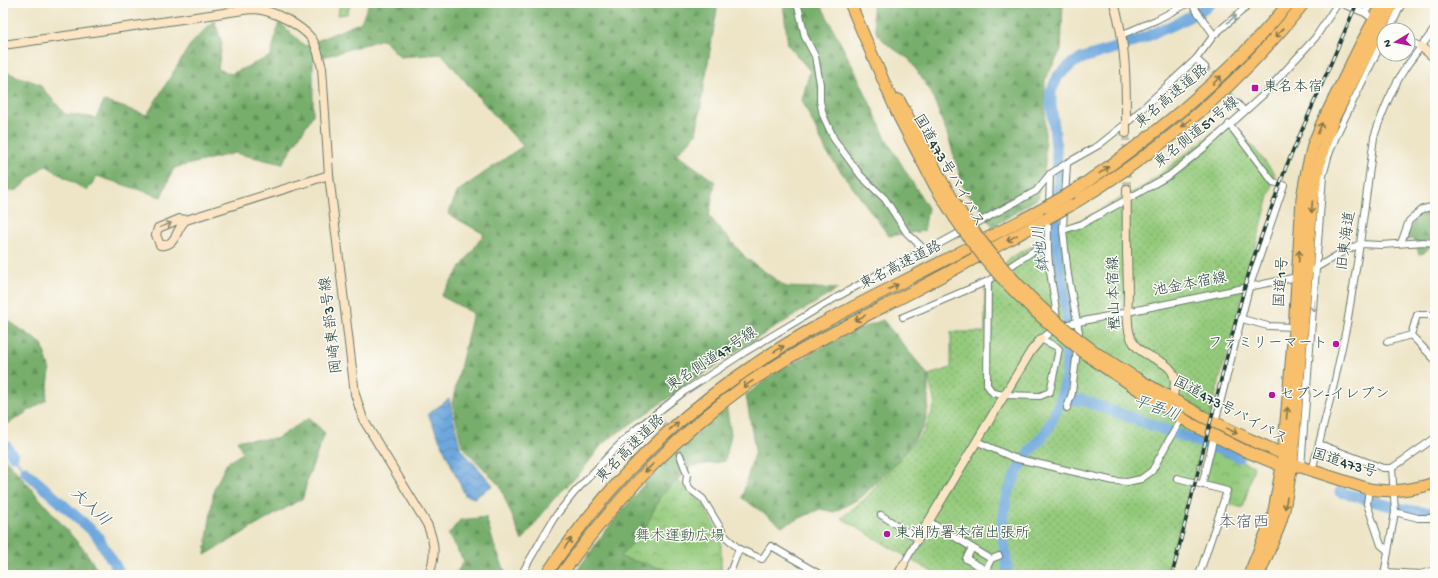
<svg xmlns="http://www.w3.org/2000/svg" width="1438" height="578" viewBox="0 0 1438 578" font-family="'Gochi Hand','Klee One',sans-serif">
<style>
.grass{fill:url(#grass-dots);stroke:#5a8458}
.forest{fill:url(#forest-firs);stroke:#4b7650}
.park{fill:url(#park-crowns);stroke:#5a8458}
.water{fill:url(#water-waves);stroke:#467288}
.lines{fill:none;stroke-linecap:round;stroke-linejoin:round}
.stream{stroke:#6da7dd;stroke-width:2}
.river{stroke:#6da7dd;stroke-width:11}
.street-tunnel{stroke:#c5c3aa;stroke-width:6;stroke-dasharray:6 3;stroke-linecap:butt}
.secondary-tunnel{stroke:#c5c3aa;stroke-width:8;stroke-dasharray:8 4;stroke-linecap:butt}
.street-casing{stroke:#677867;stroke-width:8}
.secondary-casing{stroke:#677867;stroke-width:10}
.highway-casing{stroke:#677867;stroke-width:13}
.street{stroke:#fff;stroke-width:6}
.secondary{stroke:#fce5c4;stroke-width:8}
.highway{stroke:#f8bf6c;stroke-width:11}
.rail-casing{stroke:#1f3d34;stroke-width:3.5}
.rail{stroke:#fdfcf7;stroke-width:2;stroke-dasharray:6;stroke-linecap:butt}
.highway-bridge-casing{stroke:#677867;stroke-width:13;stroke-linecap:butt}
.highway-bridge{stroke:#f8bf6c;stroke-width:11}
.oneway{stroke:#8f9e9a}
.oneway2{stroke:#81784d}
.oneway3{stroke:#8e917c}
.poi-dot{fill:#b5179e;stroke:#fdfcf7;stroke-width:1.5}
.labels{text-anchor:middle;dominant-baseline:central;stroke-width:3;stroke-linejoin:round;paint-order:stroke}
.poi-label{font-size:15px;fill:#1f3d34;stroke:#fdfcf7;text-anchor:start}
.street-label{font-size:15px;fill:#1f3d34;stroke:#fdfcf7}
.park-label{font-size:15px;fill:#3c6046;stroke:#fdfcf7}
.water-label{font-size:16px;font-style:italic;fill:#365d67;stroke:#fdfcf7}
.quarter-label{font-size:17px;fill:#585e6c;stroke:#fdfcf7}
</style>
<defs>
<pattern id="grass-dots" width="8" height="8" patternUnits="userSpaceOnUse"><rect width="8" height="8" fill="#94ca7c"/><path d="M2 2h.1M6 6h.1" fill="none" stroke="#78a566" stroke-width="1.8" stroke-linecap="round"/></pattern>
<pattern id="forest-firs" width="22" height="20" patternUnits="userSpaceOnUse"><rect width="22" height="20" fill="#77ae6c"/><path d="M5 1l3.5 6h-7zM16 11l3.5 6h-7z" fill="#618f5a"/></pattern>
<pattern id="park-crowns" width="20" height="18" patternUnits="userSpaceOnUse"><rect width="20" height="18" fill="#94ca7c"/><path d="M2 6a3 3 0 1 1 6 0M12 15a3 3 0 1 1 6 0" fill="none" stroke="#78a566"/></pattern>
<pattern id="water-waves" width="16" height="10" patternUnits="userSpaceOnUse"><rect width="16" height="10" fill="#6da7dd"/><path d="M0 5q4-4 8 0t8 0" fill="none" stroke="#5989b4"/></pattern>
</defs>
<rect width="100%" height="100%" fill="#fdfcf7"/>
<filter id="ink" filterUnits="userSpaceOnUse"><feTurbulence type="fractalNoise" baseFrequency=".025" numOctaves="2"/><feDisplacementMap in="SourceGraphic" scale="8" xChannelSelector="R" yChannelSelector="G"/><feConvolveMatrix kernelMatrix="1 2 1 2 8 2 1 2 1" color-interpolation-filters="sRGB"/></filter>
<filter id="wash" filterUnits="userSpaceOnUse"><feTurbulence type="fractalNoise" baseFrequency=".012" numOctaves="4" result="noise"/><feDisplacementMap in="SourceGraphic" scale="16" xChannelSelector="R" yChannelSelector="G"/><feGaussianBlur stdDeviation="0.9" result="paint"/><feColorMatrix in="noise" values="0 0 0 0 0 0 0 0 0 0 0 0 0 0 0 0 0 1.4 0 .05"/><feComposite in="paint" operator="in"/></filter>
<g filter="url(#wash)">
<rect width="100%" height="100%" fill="#eee5c7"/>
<g class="grass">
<polygon points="340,3 351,3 347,14 338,15"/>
<polygon points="1230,119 1275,174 1167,575 937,575 841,518 865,499 925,430 935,404 928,375 951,368 951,332 985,332 985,286 1010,258 1146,185"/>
</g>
<g class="forest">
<polygon points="369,3 718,3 696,134 677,154 715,182 709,216 746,258 786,287 838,289 741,348 603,443 581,472 552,501 522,541 500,486 462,446 452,403 473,313 441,296 484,234 448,214 458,191 523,146 487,107 442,54 400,57 383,39 313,60 313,115 282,164 235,153 174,168 161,197 97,176 87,191 45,165 17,190 3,192 3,71 39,84 65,114 96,118 104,101 147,115 190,45 214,20 222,43 218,69 231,74 271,56 279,22 305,46 361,22"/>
<polygon points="783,3 820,3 859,79 886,139 928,208 924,231 889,236 827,153 802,100 810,71 788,45"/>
<polygon points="873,3 1063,3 1061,50 1045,80 1045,165 1038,198 993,227 976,202 965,193 949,139 931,92 909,59 888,45 877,34 873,18"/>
<path d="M1435 209V242L1424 253 1419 254 1414 239 1406 240C1412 224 1416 214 1435 209Z"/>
<path d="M3 228C7 242 8 262 3 276Z"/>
<polygon points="3,317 42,344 50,371 46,400 3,427"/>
<polygon points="883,320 928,375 928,408 924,427 900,458 862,497 834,512 820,509 782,526 742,498 755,450 746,395 778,371 854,331"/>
<polygon points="726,405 731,434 725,461 692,466 677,480 660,497 645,529 621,557 685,575 574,575 603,534 640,489 690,436"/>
<polygon points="309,418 325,433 308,477 303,498 205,555 214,489 227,463 243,453 237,440 276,439"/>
<polygon points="3,456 85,551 101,575 3,575"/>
<polygon points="486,517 494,545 506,574 506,575 455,575 464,561 448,535 460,520"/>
</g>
<g class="park">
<polygon points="1212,452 1254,466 1243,508 1226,503 1231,489 1204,480"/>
<polygon points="677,480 704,505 721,538 721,575 686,575 620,557 645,529 660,497"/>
</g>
<polygon class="water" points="449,399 460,448 493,485 474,498 465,495 428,414"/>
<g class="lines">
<polyline class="stream" points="13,456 25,471"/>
<g class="river">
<polyline points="1061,400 1082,400 1215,448 1230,452 1239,457"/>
<polyline points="3,442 13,456"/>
<polyline points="25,471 96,534 121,575"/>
<path d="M1340 492C1366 498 1410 515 1435 512"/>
<polyline points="1008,575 1002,530 1006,497 1018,470 1029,452 1046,432 1055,413 1061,400 1066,376 1068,317 1060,272 1056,234 1055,207 1059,182 1054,126 1051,105 1051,91 1058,76 1073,63 1083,58 1134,42 1173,25 1204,9 1211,3"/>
</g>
</g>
</g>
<g filter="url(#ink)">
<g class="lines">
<g class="street-tunnel">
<polyline points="1205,67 1236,102"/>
<polyline points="657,413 680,455"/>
</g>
<polyline class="secondary-tunnel" points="1126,133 1127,189"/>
<g class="street-casing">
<g id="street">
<polyline points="796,3 799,10 805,37 815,56 820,84 820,101 823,115 834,139 861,176 885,199 907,233 926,251"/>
<polyline points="1191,3 1214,35"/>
<polyline points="1340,3 1365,13 1374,20 1390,29 1389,30"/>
<polyline points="1365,13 1371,3"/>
<polyline points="1391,30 1390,29 1402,3"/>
<polyline points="1121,35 1156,20 1189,3"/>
<polyline points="1408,40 1421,47"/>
<polyline points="1196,59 1205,67"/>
<polyline points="1236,102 1244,111"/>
<polyline points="1065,197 1067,163"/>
<polyline points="1049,207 1050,174"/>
<polyline points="1064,208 1063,230 1068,275 1079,332 1072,393 1067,408"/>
<path d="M1048 216C1048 232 1047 247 1049 263 1051 283 1056 302 1057 322"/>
<polyline points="1063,230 1082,224 1126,200 1170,175 1204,148 1263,95 1315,38 1338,3"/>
<polyline points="1401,243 1409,221 1423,209 1435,206"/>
<polyline points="988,281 987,385 993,393 1004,395 1040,396 1050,392 1059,349 1057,347 1041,339 1052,331 1064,325 1297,277 1307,273 1341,253 1360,244 1382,245 1424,242 1435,243"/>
<polyline points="1435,315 1417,315 1411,335 1435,360"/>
<polyline points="903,317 988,281 1047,242"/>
<polyline points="1242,319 1268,326 1294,327"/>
<polyline points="1387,342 1411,335"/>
<polyline points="1215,423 1249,288 1284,185 1273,182 1229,124"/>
<polyline points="976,441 1014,458 1114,481 1127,482 1141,479 1152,471 1170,438 1182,418"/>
<polyline points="1319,444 1383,468 1392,468 1435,438"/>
<polyline points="680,455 687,474 686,483 690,489 703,499 726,537 739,549 762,559 771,546 821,575"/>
<polyline points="1301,467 1323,176 1328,157 1337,134 1384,38"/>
<path d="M1312 471 1335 380 1347 324 1360 244 1374 137C1382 113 1392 88 1406 67 1415 54 1426 41 1435 28"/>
<polyline points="1177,478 1227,491 1199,575"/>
<polyline points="1202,485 1214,436"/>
<polyline points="1369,489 1367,504 1381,545 1388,551"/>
<polyline points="1395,512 1418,518 1435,518"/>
<polyline points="881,515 918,539 904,564"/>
<polyline points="928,521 991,559 999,556"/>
<polyline points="972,548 966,559 986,570 991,559"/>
<polyline points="1385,572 1420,574 1435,570"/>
<polyline points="521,575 541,540 554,518 574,493 614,450 636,429 685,391 745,352 832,300 896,264 926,251 1036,191 1050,174 1067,163 1099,145 1129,121 1196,59 1214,35 1251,3"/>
<polyline points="729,575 739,549"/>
<polyline points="1384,575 1395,512 1392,468"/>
</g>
</g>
<g class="secondary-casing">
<g id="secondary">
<path d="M1114 3C1127 45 1126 89 1126 133"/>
<path d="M3 45 237 11C243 10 250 9 256 9 274 11 301 25 312 39 318 48 319 58 322 68L329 175 355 394 363 419 427 524C435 543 436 555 429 575"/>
<polyline points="1421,47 1435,58"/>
<path d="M1127 189C1126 223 1127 256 1128 290 1128 303 1126 323 1130 335 1139 367 1187 352 1172 398"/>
<path d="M186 220C175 229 177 247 160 245L156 235 158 228 180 219 186 220 329 175"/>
<polyline points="918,539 1031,351 1041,339"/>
<polyline points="898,575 904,564"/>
</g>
</g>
<g class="highway-casing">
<g id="highway">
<polyline points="850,3 899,117 935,186 955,218"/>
<polyline points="899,100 943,183 961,213"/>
<path d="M1072 192C1152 138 1227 78 1289 3"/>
<path d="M1071 205C1159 152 1240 84 1304 3"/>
<path d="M1101 356 1136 378 1202 416 1249 439 1283 454 1292 464 1369 489C1392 493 1413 490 1435 483"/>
<polyline points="1098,363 1191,424 1243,450 1282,466 1288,465"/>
<path d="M546 575C602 491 669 421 754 365 800 333 851 308 900 283 949 258 998 233 1046 207"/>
<path d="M561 575C613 502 674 437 746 385 798 349 856 321 912 292 957 268 1002 244 1046 219"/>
<polyline points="1249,575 1273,516 1282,466 1294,330 1302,198 1307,170 1313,145 1322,123 1362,42 1383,3"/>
<path d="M1259 575 1279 527 1284 510 1292 464 1312 201C1316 173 1323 146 1333 120L1393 3"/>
</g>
</g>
<use href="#street" class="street"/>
<use href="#secondary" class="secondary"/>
<use href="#highway" class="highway"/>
<g class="rail-casing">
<polyline id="rail" points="1172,575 1240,304 1252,262 1286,167 1357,3"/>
</g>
<use href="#rail" class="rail"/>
<g class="highway-bridge-casing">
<g id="highway-bridge">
<polyline points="1046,207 1072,192"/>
<path d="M961 213C999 269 1046 318 1101 356"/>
<path d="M955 218C993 276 1042 322 1098 363"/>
<polyline points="1046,219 1071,205"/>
</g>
</g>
<use href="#highway-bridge" class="highway-bridge"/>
</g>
<defs><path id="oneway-shaft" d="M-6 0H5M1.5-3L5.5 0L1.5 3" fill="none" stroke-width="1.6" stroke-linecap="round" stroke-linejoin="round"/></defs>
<g class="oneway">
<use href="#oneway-shaft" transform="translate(1232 19) rotate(-41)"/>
<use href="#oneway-shaft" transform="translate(1314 306) rotate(95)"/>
</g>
<g class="oneway2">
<use href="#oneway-shaft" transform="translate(1279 33) rotate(133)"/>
<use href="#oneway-shaft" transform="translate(1217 80) rotate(-44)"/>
<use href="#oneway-shaft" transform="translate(1186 123) rotate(139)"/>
<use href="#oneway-shaft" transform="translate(1320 128) rotate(-69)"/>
<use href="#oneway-shaft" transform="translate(1104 170) rotate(-36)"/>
<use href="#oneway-shaft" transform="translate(1312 207) rotate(94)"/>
<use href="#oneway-shaft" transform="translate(1012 238) rotate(151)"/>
<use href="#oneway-shaft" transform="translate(1299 256) rotate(-87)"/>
<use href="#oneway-shaft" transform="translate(893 287) rotate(-27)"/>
<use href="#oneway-shaft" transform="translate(860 318) rotate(151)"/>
<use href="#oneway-shaft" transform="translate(779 349) rotate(-31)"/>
<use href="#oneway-shaft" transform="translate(748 384) rotate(146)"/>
<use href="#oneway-shaft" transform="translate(1287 413) rotate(-85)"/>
<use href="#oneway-shaft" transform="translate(674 426) rotate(-41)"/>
<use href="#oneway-shaft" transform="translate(1232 431) rotate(27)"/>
<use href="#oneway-shaft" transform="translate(649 468) rotate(135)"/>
<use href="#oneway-shaft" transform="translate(1286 503) rotate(100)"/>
<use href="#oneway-shaft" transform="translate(568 543) rotate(-54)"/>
</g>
<use class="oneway3" href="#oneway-shaft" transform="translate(166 225) rotate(-21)"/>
</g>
<g class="poi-dot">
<rect x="1251" y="84" width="8" height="8" rx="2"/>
<circle cx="1336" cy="344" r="4"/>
<circle cx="1272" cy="395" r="4"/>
<circle cx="887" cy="534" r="4"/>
</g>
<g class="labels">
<g class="poi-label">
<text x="1263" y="88">東名本宿</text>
<text x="1328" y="344" text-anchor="end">ファミリーマート</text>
<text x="1280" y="395">セブン-イレブン</text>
<text x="895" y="534">東消防署本宿出張所</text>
</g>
<g class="street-label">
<text transform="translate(1172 97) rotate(-40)">東名高速道路</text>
<text transform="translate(1197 133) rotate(-39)">東名側道51号線</text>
<text transform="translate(948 171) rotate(60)">国道473号バイパス</text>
<text transform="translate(1347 241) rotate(-82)">旧東海道</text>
<text transform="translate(901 266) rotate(-27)">東名高速道路</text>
<text transform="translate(1282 282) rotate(-86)">国道1号</text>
<text transform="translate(1190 285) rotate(-11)">池金本宿線</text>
<text transform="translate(1115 293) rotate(-92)">樫山本宿線</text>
<text transform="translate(332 325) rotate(-97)">岡崎東部3号線</text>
<text transform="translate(712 360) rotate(-33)">東名側道47号線</text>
<text transform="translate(1230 411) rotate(28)">国道473号バイパス</text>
<text transform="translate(631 449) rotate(-45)">東名高速道路</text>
<text transform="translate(1344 464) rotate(17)">国道473号</text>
</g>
<g class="park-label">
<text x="680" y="537">舞木運動広場</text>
</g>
<g class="water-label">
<text transform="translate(1043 249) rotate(-97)">鉢地川</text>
<text transform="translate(1156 410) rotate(20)">平吾川</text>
<text transform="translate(89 508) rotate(44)">大入川</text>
</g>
<g class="quarter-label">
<text x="1244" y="524">本宿西</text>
</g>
</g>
<rect width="1438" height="578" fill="none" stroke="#fdfcf7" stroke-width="16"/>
<g transform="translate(1396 42) rotate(260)"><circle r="19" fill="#fdfcf7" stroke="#a4b0a9"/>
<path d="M0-3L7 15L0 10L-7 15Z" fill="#b5179e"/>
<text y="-6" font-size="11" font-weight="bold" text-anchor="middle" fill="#1f3d34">N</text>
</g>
</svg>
